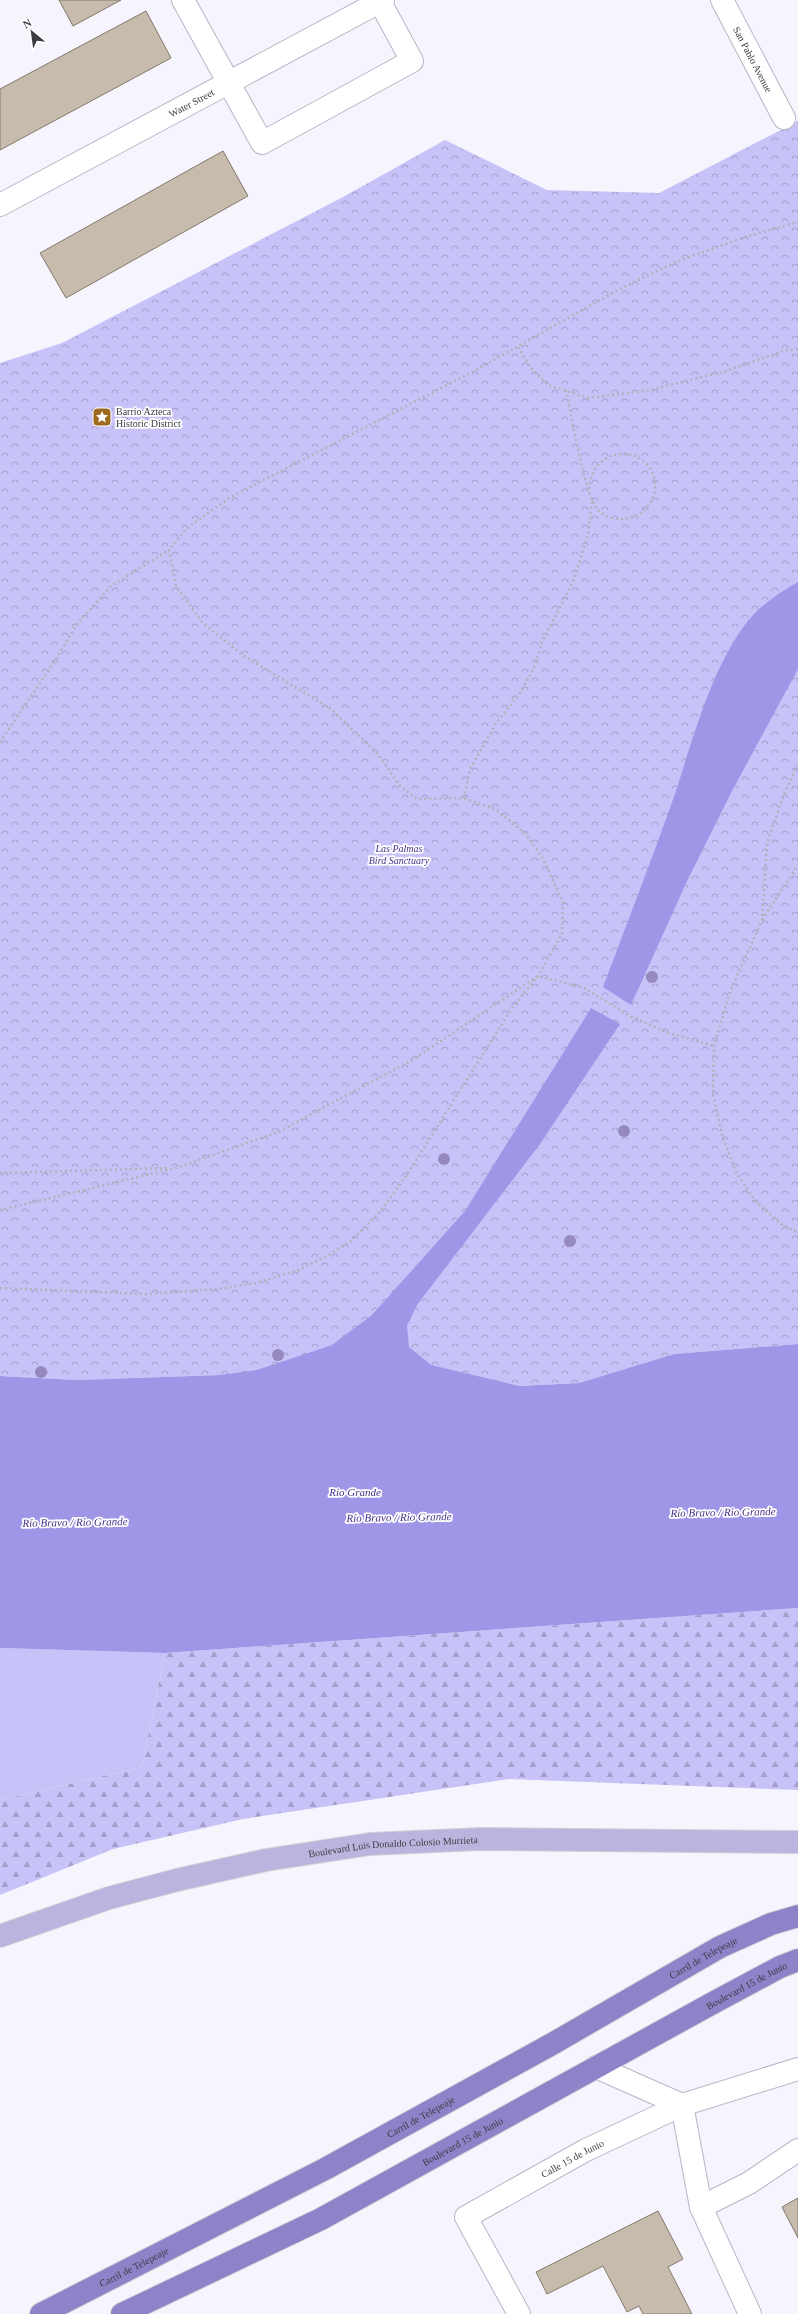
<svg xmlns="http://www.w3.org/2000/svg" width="798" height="2314" viewBox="0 0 798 2314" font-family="Georgia,serif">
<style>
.grass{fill:#c7c2f8}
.forest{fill:url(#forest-firs)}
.park{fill:url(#park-crowns)}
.water{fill:#a096e7}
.building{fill:#c7bbad;stroke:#83786a}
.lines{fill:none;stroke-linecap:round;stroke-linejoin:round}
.minor-casing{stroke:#b7b6c7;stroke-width:24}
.major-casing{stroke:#d4d4d6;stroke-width:24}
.highway-casing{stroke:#d4d4d6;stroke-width:24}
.path{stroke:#b2b2b9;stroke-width:2.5;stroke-dasharray:2 3;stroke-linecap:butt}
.minor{stroke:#fff;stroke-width:22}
.major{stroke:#bab5de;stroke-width:22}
.highway{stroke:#8c83c8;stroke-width:22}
.tree{fill:#9589bf}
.labels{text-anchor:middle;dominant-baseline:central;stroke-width:3.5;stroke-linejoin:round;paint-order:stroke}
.street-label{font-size:10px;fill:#3c3c43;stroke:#fff}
.poi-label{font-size:10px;fill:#3c3c43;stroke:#fff;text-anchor:start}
.park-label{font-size:10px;font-style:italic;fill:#46308d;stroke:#fff}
.water-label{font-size:11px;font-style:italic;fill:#452e8b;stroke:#fff}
</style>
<defs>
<pattern id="forest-firs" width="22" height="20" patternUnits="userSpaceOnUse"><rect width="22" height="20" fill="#c7c2f8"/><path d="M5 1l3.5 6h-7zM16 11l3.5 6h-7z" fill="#a39fca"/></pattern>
<pattern id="park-crowns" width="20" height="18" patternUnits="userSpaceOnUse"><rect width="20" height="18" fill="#c7c2f8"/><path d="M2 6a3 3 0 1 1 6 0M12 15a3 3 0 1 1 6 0" fill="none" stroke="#a39fca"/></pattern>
</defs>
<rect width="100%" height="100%" fill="#f6f5fd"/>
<polygon class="grass" points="0,1648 165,1653 142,1767 0,1800"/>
<polygon class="forest" points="798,1608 798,1790 509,1779 243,1819 113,1849 0,1895 0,1800 142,1767 165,1653"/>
<polygon class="park" points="798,121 798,1344 674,1354 579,1383 519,1386 220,1375 77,1380 0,1376 0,363 62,343 343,197 445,140 547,190 659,193"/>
<g class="water">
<path d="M798 582V669L732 791 688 879 631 1005 603 987C627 923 652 859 675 794 693 739 710 673 744 626 758 607 778 593 798 582Z"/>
<polygon points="591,1008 620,1024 540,1144 417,1305 407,1326 409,1347 431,1365 519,1386 579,1383 674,1354 798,1344 798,1608 165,1653 0,1648 0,1376 77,1380 220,1375 257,1370 332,1345 372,1315 465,1211"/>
</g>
<g class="building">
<polygon points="59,0 121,0 73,26"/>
<polygon points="146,11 171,58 0,150 0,89"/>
<polygon points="223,151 248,196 66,298 40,253"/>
<polygon points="798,2198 798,2238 782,2207"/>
<polygon points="658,2211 683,2259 668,2267 692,2314 643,2314 639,2306 627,2312 603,2266 547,2294 536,2272"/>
</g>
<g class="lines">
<g class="minor-casing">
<g id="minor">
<polyline points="183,0 262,143 412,61 380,2"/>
<path id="s1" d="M722 0 784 118"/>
<path id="s2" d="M0 205 383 0"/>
<polyline points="596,2067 682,2105 798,2069"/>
<polyline points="701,2207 749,2183 798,2150"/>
<path id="s3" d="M519 2314 466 2217 586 2150 682 2105 701 2207 750 2314"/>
</g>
</g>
<g class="major-casing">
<g id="major">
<path id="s4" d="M0 1936 109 1898 177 1880 266 1860 370 1844 480 1839 798 1842"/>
</g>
</g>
<g class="highway-casing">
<g id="highway">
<path id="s5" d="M41 2314 325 2169 552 2044 720 1947 771 1924 798 1916"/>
<path id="s6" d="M122 2314 321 2219 711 2004 780 1967 798 1960"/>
</g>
</g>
<g class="path">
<polyline points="518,347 530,367 548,385 589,398 650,390 726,371 783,351 798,349"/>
<path d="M566 390C571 413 585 497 598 510 608 520 623 521 635 516 646 512 654 500 655 488 657 446 592 438 589 491"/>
<polyline points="0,742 53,664 77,624 111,586 169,550"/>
<polyline points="798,765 784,794 767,844 762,920 730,992 714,1046 713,1094 722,1135 736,1172 755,1201 781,1224 798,1233"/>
<polyline points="464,798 470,769 496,723 520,693 534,668 542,642 573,582 588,535 592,501"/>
<polyline points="762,920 798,865"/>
<polyline points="0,1173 169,1168"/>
<polyline points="0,1210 176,1168 278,1132 414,1059 538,976 584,988 632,1017 669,1033 714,1046"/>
<polyline points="0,1288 147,1294 218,1289 256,1283 299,1270 327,1256 351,1241 380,1212 408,1173 512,1008 538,976 562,934 563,902 542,857 525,833 495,809 463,798 417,799 400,786 378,754 331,709 241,654 202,622 176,586 169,550 186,529 229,498 474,371 618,290 676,262 745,237 798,222"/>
</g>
<use href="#minor" class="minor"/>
<use href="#major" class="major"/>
<use href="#highway" class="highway"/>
</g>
<g class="tree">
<circle cx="652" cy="977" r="6"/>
<circle cx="624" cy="1131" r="6"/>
<circle cx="444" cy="1159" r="6"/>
<circle cx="570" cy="1241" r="6"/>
<circle cx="278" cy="1355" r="6"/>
<circle cx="41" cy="1372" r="6"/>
</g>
<defs>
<g id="sight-square" transform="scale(1)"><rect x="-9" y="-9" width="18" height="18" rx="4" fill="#9d6a20" stroke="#fff"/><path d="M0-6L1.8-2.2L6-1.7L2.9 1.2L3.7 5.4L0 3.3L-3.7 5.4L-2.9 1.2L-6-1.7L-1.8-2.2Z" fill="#fff"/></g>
</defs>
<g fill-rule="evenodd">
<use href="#sight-square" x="102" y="417"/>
</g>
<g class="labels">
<g class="street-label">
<text stroke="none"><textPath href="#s1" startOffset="67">San Pablo Avenue</textPath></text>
<text stroke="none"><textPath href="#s2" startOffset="217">Water Street</textPath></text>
<text stroke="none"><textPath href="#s4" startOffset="405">Boulevard Luis Donaldo Colosio Murrieta</textPath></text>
<text stroke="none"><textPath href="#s5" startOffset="752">Carril de Telepeaje</textPath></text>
<text stroke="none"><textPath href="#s6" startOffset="706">Boulevard 15 de Junio</textPath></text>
<text stroke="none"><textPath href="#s5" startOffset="428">Carril de Telepeaje</textPath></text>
<text stroke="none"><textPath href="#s6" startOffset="382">Boulevard 15 de Junio</textPath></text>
<text stroke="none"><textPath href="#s3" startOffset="232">Calle 15 de Junio</textPath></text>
<text stroke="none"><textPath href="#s5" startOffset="104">Carril de Telepeaje</textPath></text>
</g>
<g class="poi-label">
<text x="116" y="411">Barrio Azteca<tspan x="116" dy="12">Historic District</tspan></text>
</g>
<g class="park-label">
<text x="399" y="848">Las Palmas<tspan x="399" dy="12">Bird Sanctuary</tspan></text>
</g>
<g class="water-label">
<text x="355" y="1492">Rio Grande</text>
<text transform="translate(723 1512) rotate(-1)">Río Bravo / Rio Grande</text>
<text transform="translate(399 1517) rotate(-1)">Río Bravo / Rio Grande</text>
<text transform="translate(75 1522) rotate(-1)">Río Bravo / Rio Grande</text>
</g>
</g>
<g transform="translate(32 32) rotate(331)" stroke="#ffffff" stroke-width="3" paint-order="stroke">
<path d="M0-3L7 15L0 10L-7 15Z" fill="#3c3c43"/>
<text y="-6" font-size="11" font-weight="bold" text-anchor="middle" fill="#3c3c43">N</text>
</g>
</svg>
